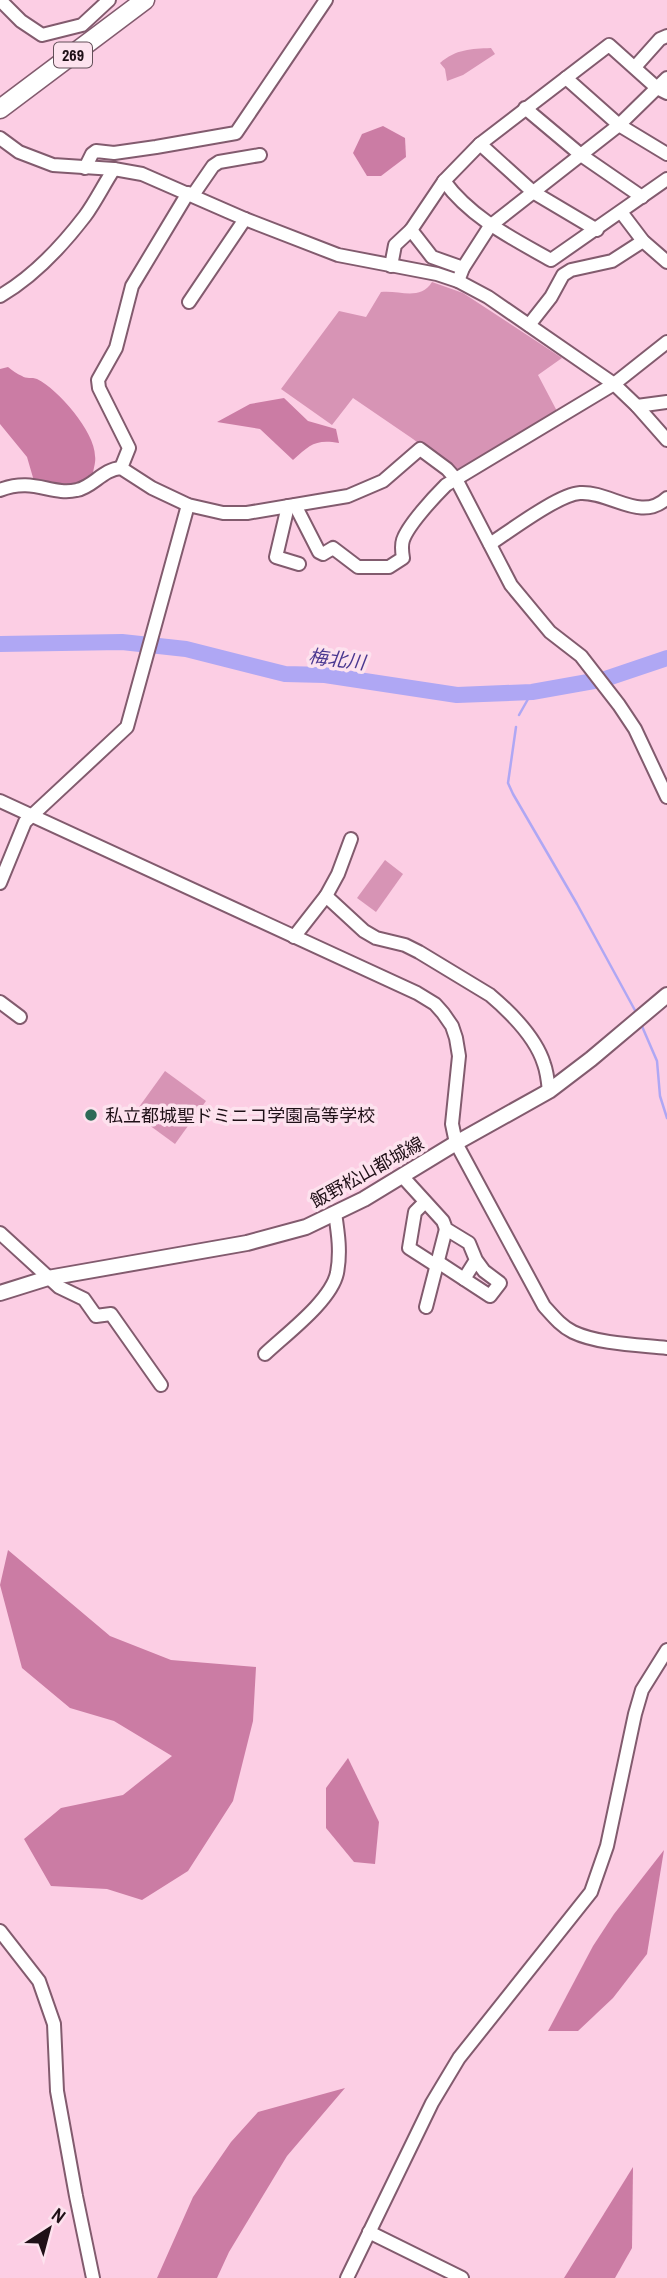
<svg xmlns="http://www.w3.org/2000/svg" width="667" height="2278" viewBox="0 0 667 2278" font-family="'Archivo Narrow','Noto Sans JP',sans-serif">
<style>
.green{fill:#d794b5}
.forest{fill:#cb7ca4}
.lines{fill:none;stroke-linecap:round;stroke-linejoin:round}
.stream{stroke:#afa7f4;stroke-width:2.5}
.river{stroke:#afa7f4;stroke-width:16}
.minor-casing{stroke:#825b6e;stroke-width:16}
.major-casing{stroke:#825b6e;stroke-width:18}
.highway-casing{stroke:#825b6e;stroke-width:21}
.minor{stroke:#fff;stroke-width:12}
.major{stroke:#fff;stroke-width:14}
.highway{stroke:#fff;stroke-width:18}
.poi-dot{fill:#2d6a56;stroke:#fde2ee;stroke-width:2.5}
.labels{text-anchor:middle;dominant-baseline:central;stroke-width:7;stroke-linejoin:round;paint-order:stroke}
.shield{fill:#fde2ee;stroke:#624f58;stroke-width:2}
.shield-label{font-size:16px;font-weight:bold;fill:#1f1017}
.poi-label{font-size:18px;fill:#1f1017;stroke:#fde2ee;text-anchor:start}
.street-label{font-size:18px;fill:#1f1017;stroke:#fde2ee}
.water-label{font-size:19px;font-style:italic;fill:#4a3890;stroke:#fde2ee}
</style>
<rect width="100%" height="100%" fill="#fccee4"/>
<g class="green">
<path d="M491 48 495 54 463 75 447 81 445 69 440 63C456 49 471 49 491 48Z"/>
<path d="M432 282 463 293 562 358 538 375 558 413 457 473 413 439 353 398 332 425 281 389 339 311 366 317 381 292C400 290 420 301 432 282Z"/>
<polygon points="385,860 403,874 376,912 357,898"/>
<polygon points="165,1071 206,1101 175,1144 134,1114"/>
</g>
<g class="forest">
<polygon points="383,126 405,138 406,157 381,176 367,176 353,153 362,134"/>
<path d="M8 367C12 370 17 374 22 376 26 379 32 377 37 379 58 389 95 432 95 456 96 461 94 467 93 473 72 492 60 487 34 481L27 457 0 424V369Z"/>
<path d="M284 398 308 421 336 429 339 443C315 439 310 445 293 460L260 429 217 422 250 404Z"/>
<polygon points="8,1550 110,1636 171,1660 256,1667 253,1721 233,1801 188,1871 142,1900 107,1889 51,1886 24,1839 61,1808 123,1795 172,1756 114,1721 70,1708 22,1668 0,1585"/>
<polygon points="348,1758 379,1822 375,1864 354,1862 326,1828 326,1788"/>
<polygon points="664,1850 647,1954 613,1998 578,2031 548,2031 593,1946 614,1914"/>
<polygon points="345,2088 287,2156 229,2252 217,2278 157,2278 193,2197 231,2142 258,2112"/>
<polygon points="633,2167 632,2248 615,2278 564,2278"/>
</g>
<g class="lines">
<g class="stream">
<polyline points="519,715 532,692"/>
<polyline points="516,727 508,783 513,794 577,904 637,1014"/>
<polyline points="641,1024 657,1061 660,1096 667,1118"/>
</g>
<polyline class="river" points="0,644 122,642 186,649 285,674 325,675 457,695 532,692 605,679 667,658"/>
<g class="minor-casing">
<g id="minor">
<polyline points="3,3 21,21 42,35 82,25 109,0"/>
<polyline points="635,67 660,39 667,36"/>
<polyline points="566,78 619,125 667,154"/>
<path d="M667 93 657 88 609 45 480 144 444 181C471 218 512 238 551 260L667 179"/>
<polyline points="525,108 581,155 642,197"/>
<polyline points="0,138 19,152 53,165 114,169 142,174 245,219 338,255 437,274 458,281 488,297 614,384 637,406 667,440"/>
<polyline points="480,144 533,192 597,230"/>
<polyline points="85,168 92,154 96,151 114,153 156,147 236,133 326,0"/>
<polyline points="193,195 213,166 219,162 260,155"/>
<polyline points="621,212 643,241 667,262"/>
<polyline points="411,230 444,181"/>
<polyline points="391,266 395,245 411,230 432,257 463,268"/>
<polyline points="458,281 463,268 490,226 619,125 667,78"/>
<path d="M0 296C33 277 62 246 85 216 96 201 104 184 114 169"/>
<polyline points="189,302 245,219"/>
<polyline points="529,325 551,297 563,275 571,270 612,261 643,241"/>
<polyline points="637,406 667,402"/>
<polyline points="121,468 129,448 99,388 98,380 116,348 132,286 188,193"/>
<path d="M0 490C34 477 51 496 77 490 93 487 103 469 121 468L152 488 188 505 223 513H247L348 496 383 481 420 449 447 469 456 479 511 585 550 632 581 656 619 705 635 729 667 797"/>
<path d="M295 505 319 552 323 554 333 548 358 567H389L403 558C402 552 401 546 403 540 408 525 434 497 446 485L614 384 667 342"/>
<polyline points="288,506 276,557 299,564"/>
<path d="M490 544C510 531 559 494 580 493 610 491 641 523 667 498"/>
<path d="M0 801 417 993 435 1004 443 1013 452 1026 456 1038 459 1056 452 1124 456 1143 544 1306C553 1316 561 1326 573 1332 598 1344 639 1345 667 1348"/>
<polyline points="0,883 25,822 127,727 188,505"/>
<polyline points="326,896 338,874 351,839"/>
<path d="M294 937 326 896 364 931 376 938 405 945 419 952 490 995C510 1012 536 1038 544 1064 547 1072 548 1082 549 1091"/>
<polyline points="0,1002 20,1017"/>
<polyline points="402,1176 443,1221 446,1229 469,1243 476,1260 464,1279 490,1296 500,1283 484,1271 476,1260"/>
<polyline points="425,1202 415,1212 409,1248 437,1266"/>
<polyline points="0,1233 59,1287 84,1299 96,1316 111,1314 161,1385"/>
<polyline points="438,1262 464,1279"/>
<polyline points="426,1307 446,1229"/>
<path d="M265 1354C286 1334 331 1301 337 1273 341 1252 338 1233 335 1213"/>
<polyline points="0,1931 39,1981 54,2024 57,2091 76,2196 93,2278"/>
<polyline points="369,2232 462,2278"/>
<polyline points="347,2278 432,2103 459,2058 591,1892 607,1846 635,1714 642,1690 667,1650"/>
</g>
</g>
<g class="major-casing">
<polyline id="major" points="0,1293 48,1278 247,1243 306,1227 364,1199 456,1143 549,1091 591,1059 667,995"/>
</g>
<g class="highway-casing">
<polyline id="highway" points="0,109 145,0"/>
</g>
<use href="#minor" class="minor"/>
<use href="#major" class="major"/>
<use href="#highway" class="highway"/>
</g>
<circle class="poi-dot" cx="91" cy="1115" r="7"/>
<g class="labels">
<rect class="shield" x="54" y="42.5" width="38" height="25" rx="5"/>
<g class="shield-label">
<text x="73" y="55">269</text>
</g>
<g class="poi-label">
<text x="105" y="1115">私立都城聖ドミニコ学園高等学校</text>
</g>
<g class="street-label">
<text transform="translate(367 1172) rotate(-29)">飯野松山都城線</text>
</g>
<g class="water-label">
<text transform="translate(337 659) rotate(7)">梅北川</text>
</g>
</g>
<g transform="translate(49 2229) rotate(36)" stroke="#fde2ee" stroke-width="5" paint-order="stroke">
<path d="M0-5L12 26L0 18L-12 26Z" fill="#1f1017"/>
<text y="-10" font-size="19" font-weight="bold" text-anchor="middle" fill="#1f1017">N</text>
</g>
</svg>
